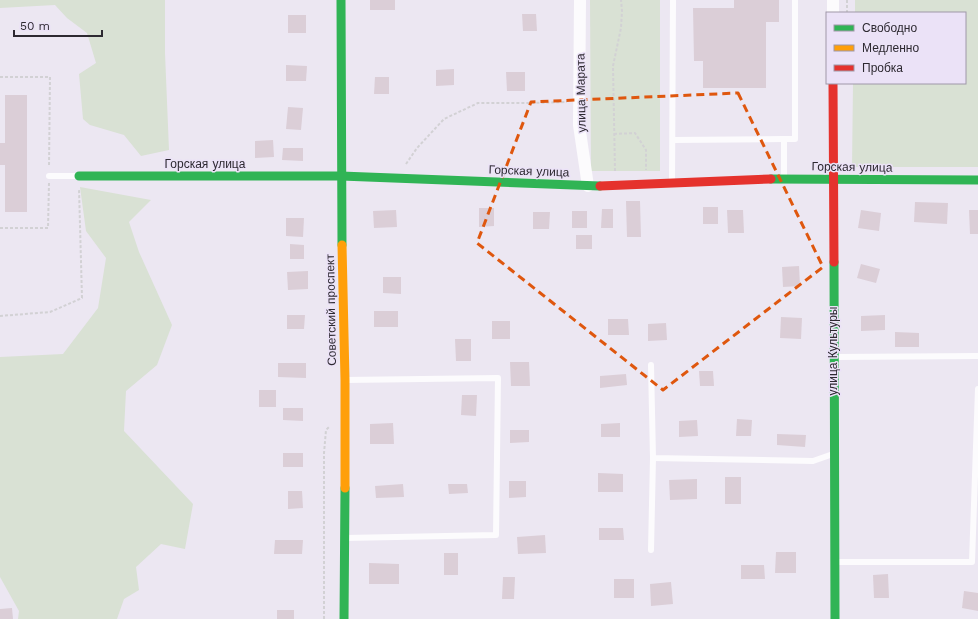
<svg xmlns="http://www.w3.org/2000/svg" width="978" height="619" viewBox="0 0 978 619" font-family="'Work Sans',sans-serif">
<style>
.green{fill:#d9e1d4}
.building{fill:#dbced7}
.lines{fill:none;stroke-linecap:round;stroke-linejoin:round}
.path{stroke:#d2d1d4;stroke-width:2;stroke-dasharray:3 2;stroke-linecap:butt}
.lane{stroke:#fcfbfd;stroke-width:6}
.street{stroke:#fcfbfd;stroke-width:12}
.fast{stroke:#30b455;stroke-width:9}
.slow{stroke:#ff9f0a;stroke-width:9}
.jam{stroke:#e5322d;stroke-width:9}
.marked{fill:none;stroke:#df570e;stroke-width:3;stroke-dasharray:8 5;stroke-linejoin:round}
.labels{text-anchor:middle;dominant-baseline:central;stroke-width:3;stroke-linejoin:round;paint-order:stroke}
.street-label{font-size:12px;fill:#2d2931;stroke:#ebe2f7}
</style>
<rect width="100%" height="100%" fill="#ece7f2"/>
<g class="green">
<polygon points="0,0 165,0 165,53 169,150 141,156 124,135 90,125 83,119 79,74 96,63 87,33 67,18 55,5 0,8"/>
<polygon points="590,0 660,0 660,171 591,171"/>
<polygon points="855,0 978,0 978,167 852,167 853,83 965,83 965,13 855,13"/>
<polygon points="80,187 151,200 129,222 139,252 172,325 157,365 126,391 124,431 193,504 185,549 161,544 136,567 139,590 124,599 117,619 18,619 19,611 0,577 0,357 63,354 98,308 106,258 86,231"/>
</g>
<g class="building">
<rect x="370" y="0" width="25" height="10"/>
<polygon points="734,0 779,0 779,22 766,22 766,88 703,88 703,61 694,61 693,8 734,8"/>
<polygon points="522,14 536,14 537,31 523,31"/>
<rect x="288" y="15" width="18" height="18"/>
<polygon points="286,65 307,66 306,81 286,81"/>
<polygon points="454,69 454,85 436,86 436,70"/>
<polygon points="506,72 525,72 525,91 507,91"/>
<polygon points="375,77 389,77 389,94 374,94"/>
<polygon points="5,95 27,95 27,212 5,212 5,165 0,165 0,143 5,143"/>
<polygon points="288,107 303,108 301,130 286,129"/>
<polygon points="273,140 274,157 255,158 255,141"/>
<polygon points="283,148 303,148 303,161 282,160"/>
<polygon points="626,201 640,201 641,237 627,237"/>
<polygon points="915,202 948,203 947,224 914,222"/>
<rect x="703" y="207" width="15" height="17"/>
<polygon points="479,208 494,208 494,226 479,227"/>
<polygon points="602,209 613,209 613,228 601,228"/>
<polygon points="396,210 397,227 374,228 373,211"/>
<polygon points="727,210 743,210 744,233 728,233"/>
<polygon points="861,210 881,213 879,231 858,228"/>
<polygon points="969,210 978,210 978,234 970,234"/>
<rect x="572" y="211" width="15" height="17"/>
<polygon points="533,212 550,212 549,229 533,229"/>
<polygon points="286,218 304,218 303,237 286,236"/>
<rect x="576" y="235" width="16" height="14"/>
<polygon points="290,244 304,245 304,259 290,259"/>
<polygon points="861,264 880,269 876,283 857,278"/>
<polygon points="799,266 800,286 783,287 782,267"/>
<polygon points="308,271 308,289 288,290 287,272"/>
<polygon points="383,277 401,277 401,294 383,293"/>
<rect x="374" y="311" width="24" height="16"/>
<polygon points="287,315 305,315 304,329 287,329"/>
<polygon points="885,315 885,330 861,331 861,316"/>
<polygon points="781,317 802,318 801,339 780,338"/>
<polygon points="608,319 628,319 629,335 608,335"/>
<rect x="492" y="321" width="18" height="18"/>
<polygon points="666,323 667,340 648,341 648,324"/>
<polygon points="895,332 919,333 919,347 895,347"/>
<polygon points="455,339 471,339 471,361 456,361"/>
<polygon points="510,362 529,362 530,386 511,386"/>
<polygon points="278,363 306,363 306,378 278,377"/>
<polygon points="699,371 713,371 714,386 700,386"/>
<polygon points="626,374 627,385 600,388 600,376"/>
<rect x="259" y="390" width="17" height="17"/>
<polygon points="462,395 477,395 476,416 461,415"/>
<polygon points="283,408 303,408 303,421 283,420"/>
<polygon points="737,419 752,420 751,436 736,436"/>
<polygon points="697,420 698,436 679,437 679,421"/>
<polygon points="393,423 394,444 370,444 370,424"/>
<polygon points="620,423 620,437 601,437 601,424"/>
<polygon points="510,430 529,430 529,442 510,443"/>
<polygon points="777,434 806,435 805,447 777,445"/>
<rect x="283" y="453" width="20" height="14"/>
<polygon points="598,473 623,474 623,492 598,492"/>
<rect x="725" y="477" width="16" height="27"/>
<polygon points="697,479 697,499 670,500 669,480"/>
<polygon points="509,481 526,481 526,497 509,498"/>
<polygon points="403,484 404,497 376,498 375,486"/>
<polygon points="448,484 467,484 468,493 449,494"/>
<polygon points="288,491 302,491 303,508 288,509"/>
<polygon points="599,528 623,528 624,540 599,540"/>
<polygon points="545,535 546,553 518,554 517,537"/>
<polygon points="275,540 303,540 302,554 274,554"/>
<polygon points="776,552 796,552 796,573 775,573"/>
<rect x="444" y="553" width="14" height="22"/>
<polygon points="369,563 399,564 399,584 369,584"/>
<polygon points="741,565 764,565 765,579 741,579"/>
<polygon points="888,574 889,598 874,598 873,575"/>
<polygon points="503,577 515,577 514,599 502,599"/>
<rect x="614" y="579" width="20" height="19"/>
<polygon points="671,582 673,604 651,606 650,584"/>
<polygon points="964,591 978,593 978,611 962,608"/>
<polygon points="12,608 13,619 0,619 0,609"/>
<rect x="277" y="610" width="17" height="9"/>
</g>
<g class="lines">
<g class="path">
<polyline points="847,13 847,0"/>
<polyline points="0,77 50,77 49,167"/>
<polyline points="614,134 635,133 646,150 646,170"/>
<polyline points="406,164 417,148 444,119 478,103 531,103 567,102"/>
<polyline points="615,171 613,66 621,28 622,11 621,0"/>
<polyline points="0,228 48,228 49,183"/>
<polyline points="0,316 50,312 82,298 79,189"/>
<polyline points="324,619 324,453 326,430 330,426"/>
</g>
<g class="lane">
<polyline points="673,140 784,139"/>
<polyline points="49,176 77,176"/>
<polyline points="784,177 784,139 795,139 795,0"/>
<polyline points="672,182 673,0"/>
<polyline points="835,357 978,356"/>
<polyline points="651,365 653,458 813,461 833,454"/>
<polyline points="346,538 496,535 498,378 346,380"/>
<polyline points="651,550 653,458"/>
<polyline points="835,562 972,562 978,389"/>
</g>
<g class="street">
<polyline points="580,0 579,125 588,186"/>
<polyline points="833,0 833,13"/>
</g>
<g class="fast">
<polyline points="341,0 342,245"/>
<polyline points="79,176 341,176 600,186"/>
<polyline points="771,179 978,180"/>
<polyline points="834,262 835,619"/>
<polyline points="344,619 345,488"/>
</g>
<polyline class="slow" points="342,245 345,380 345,488"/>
<g class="jam">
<polyline points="833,83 834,262"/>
<polyline points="600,186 771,179"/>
</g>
</g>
<path class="marked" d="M738 93 823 267 663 390 477 243 531 102Z"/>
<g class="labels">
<g class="street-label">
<text transform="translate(581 93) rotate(-91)">улица Марата</text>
<text x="205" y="164">Горская улица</text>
<text transform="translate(852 167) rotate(1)">Горская улица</text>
<text transform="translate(529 171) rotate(2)">Горская улица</text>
<text transform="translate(331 310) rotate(-91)">Советский проспект</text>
<text transform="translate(833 351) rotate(-90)">улица Культуры</text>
</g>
</g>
<rect x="826" y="12" width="140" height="72" fill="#ebe2f7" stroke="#9f98a8"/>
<rect x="834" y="25" width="20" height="6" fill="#30b455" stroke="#9f98a8"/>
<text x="862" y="32" font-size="12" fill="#2d2931">Свободно</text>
<rect x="834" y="45" width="20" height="6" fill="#ff9f0a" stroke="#9f98a8"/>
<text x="862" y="52" font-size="12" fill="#2d2931">Медленно</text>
<rect x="834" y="65" width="20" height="6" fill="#e5322d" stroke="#9f98a8"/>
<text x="862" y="72" font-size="12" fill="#2d2931">Пробка</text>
<path d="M14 30v6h88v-6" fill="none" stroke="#2d2931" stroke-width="2"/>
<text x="20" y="30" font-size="12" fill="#2d2931" stroke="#ebe2f7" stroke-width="3" paint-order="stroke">50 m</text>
</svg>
